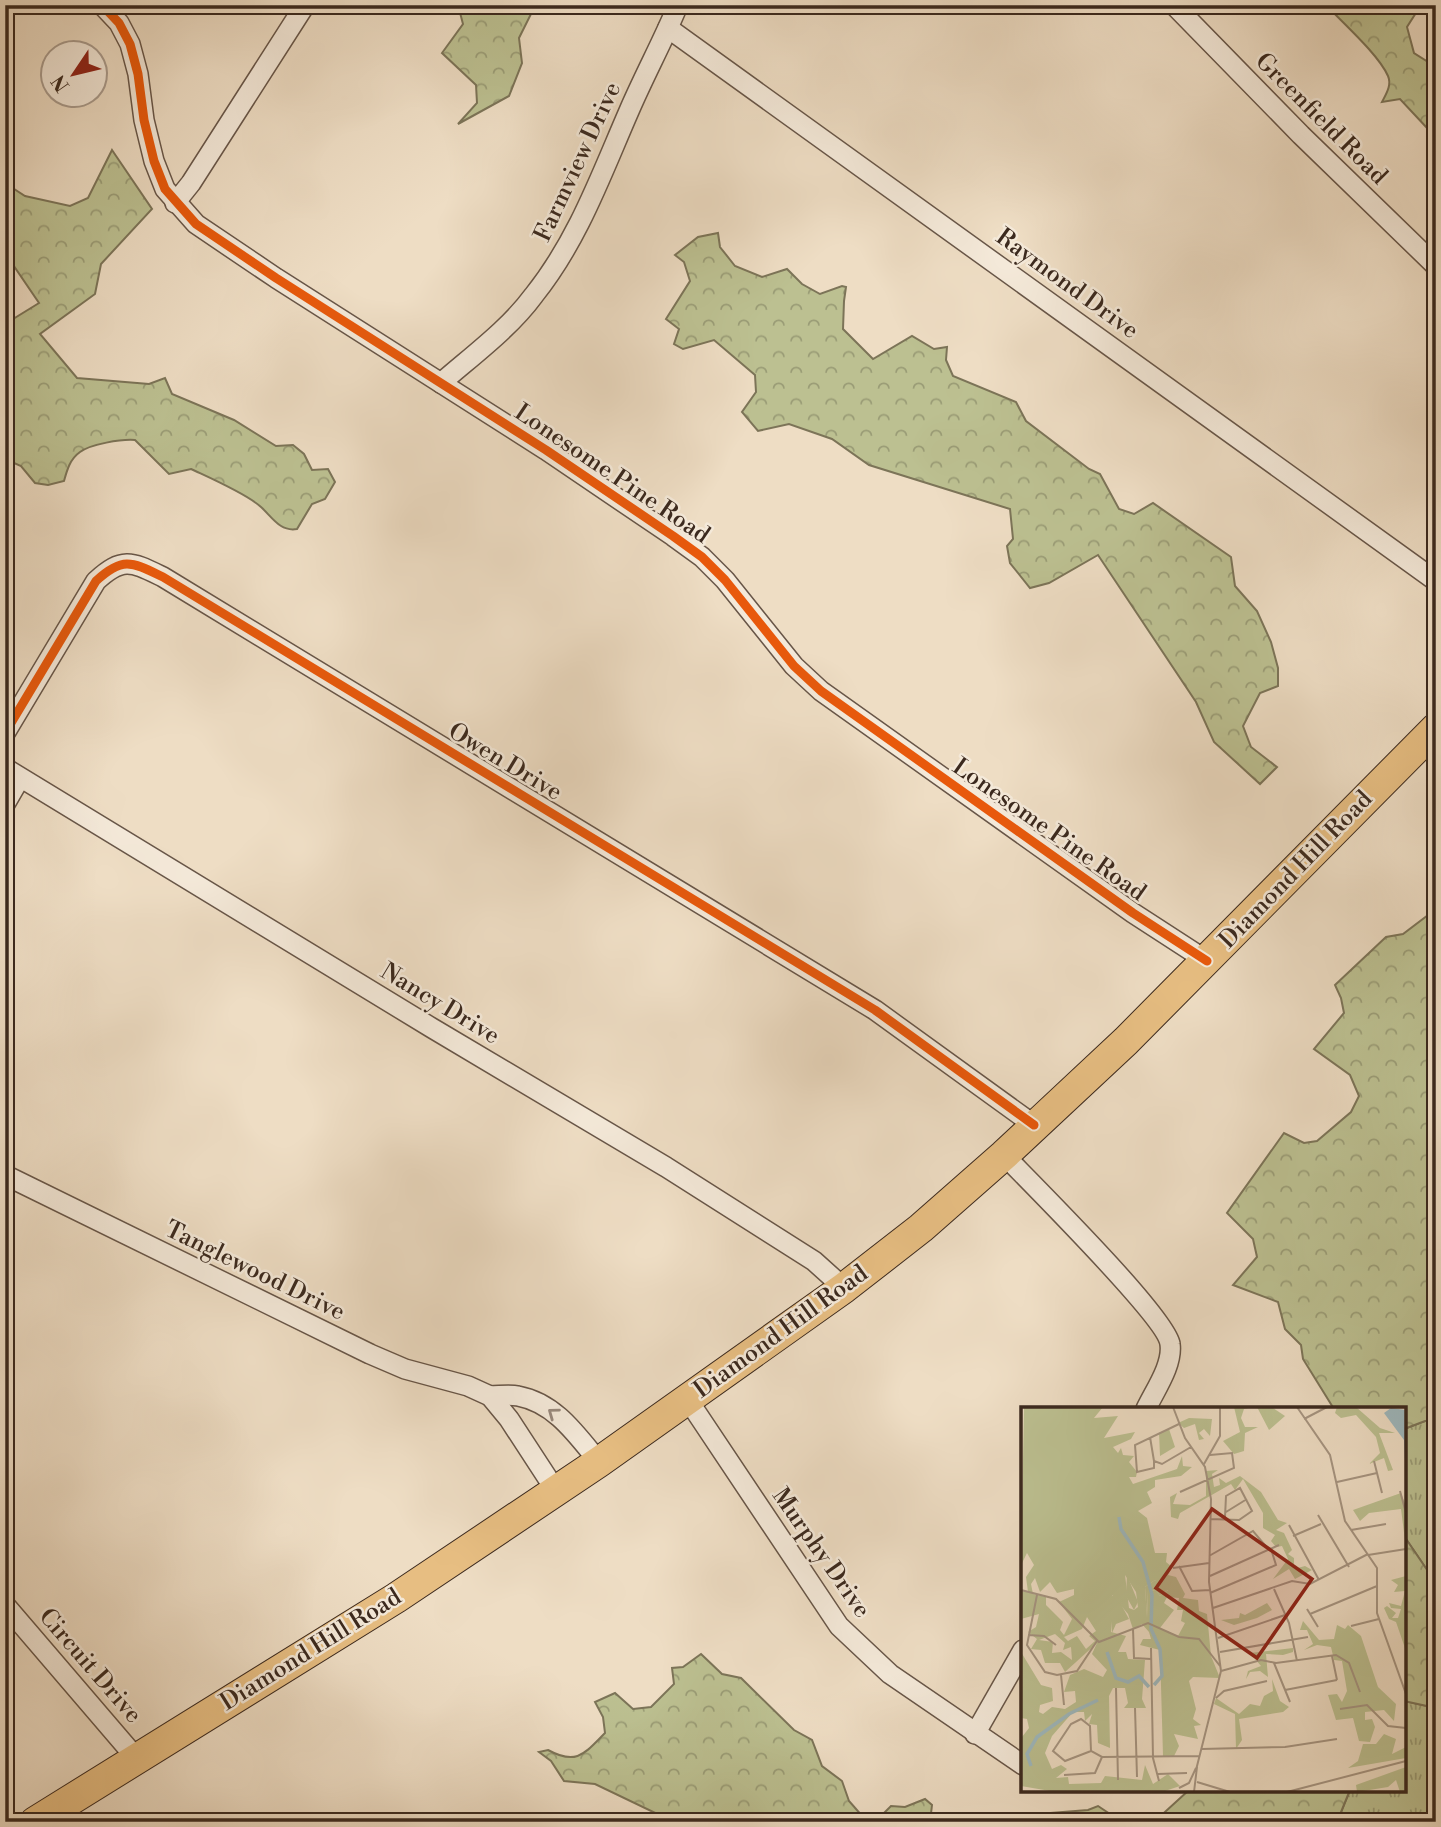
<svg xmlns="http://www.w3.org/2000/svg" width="1441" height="1827" viewBox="0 0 1441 1827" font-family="'Libre Bodoni',serif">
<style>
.grass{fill:url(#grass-tufts);stroke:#7c7458;stroke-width:2}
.forest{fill:url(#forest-crowns);stroke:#7c7458;stroke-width:2}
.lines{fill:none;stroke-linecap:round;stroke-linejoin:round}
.minor-casing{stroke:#685648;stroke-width:22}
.primary-casing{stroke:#3b291e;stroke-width:32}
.minor{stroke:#f4e9d9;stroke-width:19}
.primary{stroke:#e7be82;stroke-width:30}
.cycleway-casing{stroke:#f4e9d9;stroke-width:13}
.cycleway{stroke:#e8590c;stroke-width:9}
.oneway{stroke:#98897c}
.labels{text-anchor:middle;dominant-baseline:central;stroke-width:5;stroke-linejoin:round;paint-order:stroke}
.street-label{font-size:24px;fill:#3b291e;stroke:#f4e9d9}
.inset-river{fill:none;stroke:#9eb9bf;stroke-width:3.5}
.inset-road{fill:none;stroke:#a69582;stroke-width:2}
.view{fill:#8f2418;fill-opacity:0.15;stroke:#8f2418;stroke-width:3.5}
.inset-edge{fill:none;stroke:#3b291e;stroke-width:3.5}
</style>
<defs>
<pattern id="grass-tufts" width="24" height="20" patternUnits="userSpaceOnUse" patternTransform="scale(1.75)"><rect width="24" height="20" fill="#bcc091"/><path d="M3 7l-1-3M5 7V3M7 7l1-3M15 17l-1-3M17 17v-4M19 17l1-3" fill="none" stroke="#9a9c76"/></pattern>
<pattern id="forest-crowns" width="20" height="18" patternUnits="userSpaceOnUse" patternTransform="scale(1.75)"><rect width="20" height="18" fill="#bcc091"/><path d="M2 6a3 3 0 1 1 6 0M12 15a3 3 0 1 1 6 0" fill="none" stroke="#9a9c76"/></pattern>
</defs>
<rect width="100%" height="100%" fill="#eeddc4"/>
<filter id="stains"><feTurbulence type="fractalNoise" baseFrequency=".00286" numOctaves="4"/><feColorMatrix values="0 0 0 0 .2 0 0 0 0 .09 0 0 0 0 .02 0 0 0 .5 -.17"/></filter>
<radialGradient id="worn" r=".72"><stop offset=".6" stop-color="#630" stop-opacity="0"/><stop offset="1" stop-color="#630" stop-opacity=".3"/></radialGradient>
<g class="grass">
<polygon points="1425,1421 1436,1421 1436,1583 1404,1536 1404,1429"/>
<polygon points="1404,1701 1436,1708 1436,1822 1337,1822 1350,1790 1404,1790"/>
</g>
<g class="forest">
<polygon points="458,5 520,5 532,12 519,38 522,63 509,96 458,124 477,103 476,85 442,53 463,24"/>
<path d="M1326 5H1421L1407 27 1414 53 1436 67V122L1428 129 1400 99 1382 102C1386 94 1392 85 1388 76 1379 55 1343 23 1326 5Z"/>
<path d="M112 150 152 209 101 264 95 294 40 334 77 378 149 384 165 378 172 394 234 420 276 446 293 445 304 454 312 470 328 469 335 482 325 499 312 504 297 529C280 532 272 517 261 507 247 494 210 478 191 469L169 474 135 440C121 439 91 444 80 452 70 459 67 470 64 481L48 485 35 483 21 466 5 459V324L39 303 5 253V183L25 196 70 206 88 198Z"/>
<polygon points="718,233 720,247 735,266 762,277 787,269 802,284 820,294 842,286 846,287 844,301 843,329 873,359 912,336 934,349 947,347 946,360 953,376 1016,402 1026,421 1089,469 1100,474 1119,509 1134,514 1153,503 1231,557 1235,586 1257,611 1271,642 1278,668 1278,686 1260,693 1243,726 1251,747 1277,767 1260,784 1214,742 1196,702 1098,555 1049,583 1030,588 1010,563 1007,546 1013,539 1010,509 869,465 832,439 789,424 758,431 742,412 756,392 755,375 714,340 683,349 674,344 679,329 666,319 690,281 684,262 675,255 698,237"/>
<polygon points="1436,909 1436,1421 1425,1421 1404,1429 1404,1409 1334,1409 1303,1359 1301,1345 1285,1329 1278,1302 1233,1285 1257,1257 1253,1239 1227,1213 1284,1133 1304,1143 1317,1141 1351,1112 1359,1096 1350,1075 1314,1049 1344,1013 1341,998 1335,985 1386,937 1403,934"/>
<polygon points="1404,1536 1436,1583 1436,1708 1404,1701"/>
<path d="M701 1654 722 1674 741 1678 794 1730 812 1740 822 1766 842 1781 849 1801 863 1817H880L891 1806 905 1807 925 1799 932 1805 930 1822H674L595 1784 564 1781 551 1761 539 1752 548 1750C577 1766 585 1753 605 1733L603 1717 595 1702 615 1693 633 1709 651 1707 674 1684 672 1668 683 1667Z"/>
<polygon points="1189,1790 1350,1790 1337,1822 1154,1822"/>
<polygon points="1098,1806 1122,1822 1049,1822 1051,1813 1088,1810"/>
</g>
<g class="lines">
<g class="minor-casing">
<g id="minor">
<polyline points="102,5 119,23 130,44 138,74 144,120 154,161 165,189 196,224 276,278 546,450 673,536 702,557 725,580 794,666 821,691 1133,913 1207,961"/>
<polyline points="1174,5 1301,135 1436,266"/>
<polyline points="668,28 1436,581"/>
<polyline points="175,203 191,183 305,5"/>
<path d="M441 383C473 355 509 329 534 295 578 240 601 175 629 111 644 76 663 41 678 5"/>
<path d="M5 733 96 581C123 556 132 562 163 577L875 1010 1034 1125"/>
<polyline points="5,768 432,1028 666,1167 814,1261 844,1288"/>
<polyline points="5,804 20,778"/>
<path d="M1004 1155C1030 1182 1167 1318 1170 1344 1173 1365 1155 1390 1146 1409"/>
<polyline points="5,1175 370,1354 405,1369 468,1386 490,1396 509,1419 556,1491"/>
<path d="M490 1396C499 1396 509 1394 518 1396 555 1403 576 1434 599 1462"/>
<polyline points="688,1400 839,1626 890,1674 1023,1765"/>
<polyline points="5,1605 137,1759"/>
<polyline points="975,1734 1023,1650"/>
</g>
</g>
<g class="primary-casing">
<polyline id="primary" points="35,1822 396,1598 599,1462 844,1288 921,1228 1004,1155 1126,1041 1436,728"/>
</g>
<use href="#minor" class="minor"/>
<use href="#primary" class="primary"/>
<g class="cycleway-casing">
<g id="cycleway">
<polyline points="102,5 119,23 130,44 138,74 144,120 154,161 165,189 196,224 276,278 546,450 673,536 702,557 725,580 794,666 821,691 1133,913 1207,961"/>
<path d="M5 733 96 581C123 556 132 562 163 577L875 1010 1034 1125"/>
</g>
</g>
<use href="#cycleway" class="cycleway"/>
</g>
<defs><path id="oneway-chevron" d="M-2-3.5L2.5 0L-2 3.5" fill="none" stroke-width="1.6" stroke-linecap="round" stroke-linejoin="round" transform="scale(1.75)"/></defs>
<use class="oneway" href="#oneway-chevron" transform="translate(553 1413) rotate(-144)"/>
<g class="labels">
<g class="street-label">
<text transform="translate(1321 119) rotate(45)">Greenfield Road</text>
<text transform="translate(578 162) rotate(-65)">Farmview Drive</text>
<text transform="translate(1067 284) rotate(36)">Raymond Drive</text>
<text transform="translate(612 474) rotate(34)">Lonesome Pine Road</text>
<text transform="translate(505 762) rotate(31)">Owen Drive</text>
<text transform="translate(1049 830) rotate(35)">Lonesome Pine Road</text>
<text transform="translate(1296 870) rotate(-46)">Diamond Hill Road</text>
<text transform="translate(440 1004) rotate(31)">Nancy Drive</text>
<text transform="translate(255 1271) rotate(26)">Tanglewood Drive</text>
<text transform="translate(781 1332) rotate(-36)">Diamond Hill Road</text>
<text transform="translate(821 1553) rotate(55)">Murphy Drive</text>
<text transform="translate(311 1650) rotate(-32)">Diamond Hill Road</text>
<text transform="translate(90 1666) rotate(49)">Circuit Drive</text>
</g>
</g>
<g transform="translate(1021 1407)">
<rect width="385" height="385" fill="#eeddc4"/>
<path d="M106 168 117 195 113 203 105 189ZM134 173 148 182 139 189 135 183 127 184 126 210 124 180ZM95 188 108 212 95 217 91 226 88 190Z" fill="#bcc091"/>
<path d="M3 0H82L73 11 97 9 83 31 114 25 110 32 92 40 97 46 100 41 102 48 113 49 108 55 116 65 115 70H108L112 77 156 62 161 49 162 59 171 60 160 69 134 73V80L126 85 131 96 117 104 126 111 134 146H146L145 155 151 160 147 168 155 170 164 187 162 191 177 193 178 204 186 207 190 249 199 271 172 270 168 274 175 302 172 312 180 318 173 319 177 332 153 327 158 339 153 349H142L139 243 119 238 122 232H130L128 225 121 217 112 222 107 207 91 188 90 225 105 229 97 245H105L107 252 124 253 121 292 125 301H103L107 296 104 281H92L88 289 89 341 77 336 76 318 68 317 71 307 64 314 63 305H52L31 329 24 346 31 362 40 358 46 362 35 371 47 370 48 377 80 376 84 369 121 373 124 358 132 377 147 367 159 379 141 385H35L0 379 1 330 8 321 6 312 0 311V245L20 278 31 281 32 294 19 298 18 305 22 307 31 300 44 302 55 295 54 284 43 285 49 268 63 262 82 270 86 263 71 247 76 236 44 265 39 256H24L20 243 10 242 16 232 7 225 15 220 18 207 0 212V184L7 185 5 170 13 158 6 146 0 158ZM104 168 115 185 117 200 113 203 108 201ZM14 171 19 185 29 175 36 186 53 182V188L38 195 51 212 43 228 39 223 42 215 25 198V190L12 187 10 177ZM134 173 147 183 139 189 135 183 127 184 126 210 124 180ZM146 190 158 191 156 203H162L160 214 164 216 157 229 139 221 153 203 143 196ZM66 210 75 224 68 229 74 234 65 242 56 229 47 234 43 230 61 222ZM34 227 44 236 42 243 50 240 51 253 40 245 31 246 32 235 18 233ZM213 0H232L223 2 220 11 224 20H237L224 26 223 44 213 47 202 34 219 25ZM236 0 252 1 264 9 248 23ZM316 0H335L359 21 374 26H358L372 63 367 64 363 51 348 57 359 46 355 30 335 8 320 11 314 6ZM168 11 191 12 189 29 183 22 178 26 183 32 178 33 174 17 163 21 157 16ZM148 22 154 40 139 49 138 26ZM197 63 191 67 193 80 199 78 198 71 205 76 219 69 240 85 257 113 266 116 255 123 263 126 271 143 267 147 273 151V162L284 159 291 163 274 172 268 162 252 172 267 152 261 139 255 140 250 134 254 128 242 121V106L222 72 214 83 210 77 159 106 157 112 150 110 149 90 156 86 152 97 169 98 185 89V64ZM380 86 385 99V141L380 102 348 106 339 114 332 103ZM385 169V244L375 215 368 212 363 201 366 199 375 206 371 211H377L380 202 370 201 368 196 380 199 384 184 373 185 377 178 370 173ZM246 196 251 203 236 211 213 218 200 213 218 211 219 206 224 208ZM282 214 298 233 313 232 316 218 324 222 327 218 340 229 357 280 375 297 373 314 363 303 344 305V313L351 312 354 320 349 335 338 334 332 311 315 313 307 288 316 287 321 295 326 284 321 254 313 253 310 240 296 238 283 243 292 237 286 223H279ZM272 241V245L262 248 245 247 247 270 239 264 229 265 225 272 227 264 240 259 229 246ZM251 272 259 294 268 300 262 305 218 312 221 333 215 342 214 307 193 297 195 291 218 307 229 297 239 299 243 289 252 284ZM363 327 375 332 371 347 385 340V351L327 361 337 354 342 337H355ZM385 360V385H379L375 373 367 380 336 385 335 378Z" fill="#bcc091" fill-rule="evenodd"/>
<path d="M370 1 385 3V75L383 33 363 6Z" fill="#9eb9bf"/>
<path class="inset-river" d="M98 110 100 122 122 155 131 188 130 222 139 242 141 269 133 278M86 245 95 271 107 275 118 269 128 280M10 359 6 347 16 330 48 307 77 293"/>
<path class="inset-road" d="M152 0 164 31 184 60 190 92 188 175 200 264 175 363M276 0 309 48 324 114 356 161V206L385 287M283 12 306 0M129 30 133 54 141 57 170 40M133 54V61L116 65 114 38 158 17M353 54 361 86M183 57 199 29V0M316 75 356 66M379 84 385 106M159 85 213 61 211 46 189 48M205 105 226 92M297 108 328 160M189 112 218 113 231 104 219 81 205 89 204 110M268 118 298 173M330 123 365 117M272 129 300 117M347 148 385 142M188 149 232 124 248 143M158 159 171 184 189 183M152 161 188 156M189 169 258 138M253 182 268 216 276 254M0 183 35 192 78 235 127 216 158 230 178 232 199 259M189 186 255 158 250 142M16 188 6 238 24 265 36 268 56 264 76 234M192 201 271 174 289 177 347 147M286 202 297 220M289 207 356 179M330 219 358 212M112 222 113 251 130 252M7 228 23 229 35 238M197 231 264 208M130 241 132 351 138 374M199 245 287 230M311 249 316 273M253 256 269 295M200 264 240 253 255 256 315 248 328 256 339 285M40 268 43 298M95 281 97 373M264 283 316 273M195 291 203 284 246 274M114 301 116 370M319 302 346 298 367 319 385 321M181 342 264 340 316 332M70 344 44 354 32 344 50 317 60 312 69 319 70 344 81 350 178 349M137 367 166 366M43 368 74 366 81 350M176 375 209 385M158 381 168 376 175 361M173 385 176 360M266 385 385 354"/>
<path class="view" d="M191 102 291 172 236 251 135 181Z"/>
<rect width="385" height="385" class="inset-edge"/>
</g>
<rect width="1441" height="1827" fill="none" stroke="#eeddc4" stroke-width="28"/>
<rect x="7" y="7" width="1427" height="1813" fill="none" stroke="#3b291e" stroke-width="3.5"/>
<rect x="14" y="14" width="1413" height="1799" fill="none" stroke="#3b291e" stroke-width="2"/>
<g transform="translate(74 74) rotate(235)"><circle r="33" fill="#f4e9d9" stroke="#aa9c8e" stroke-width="2"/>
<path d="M0-5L12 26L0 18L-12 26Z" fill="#8f2418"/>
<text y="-10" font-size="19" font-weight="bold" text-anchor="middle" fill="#3b291e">N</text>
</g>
<rect width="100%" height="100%" filter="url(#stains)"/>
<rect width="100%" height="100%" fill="url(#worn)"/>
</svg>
